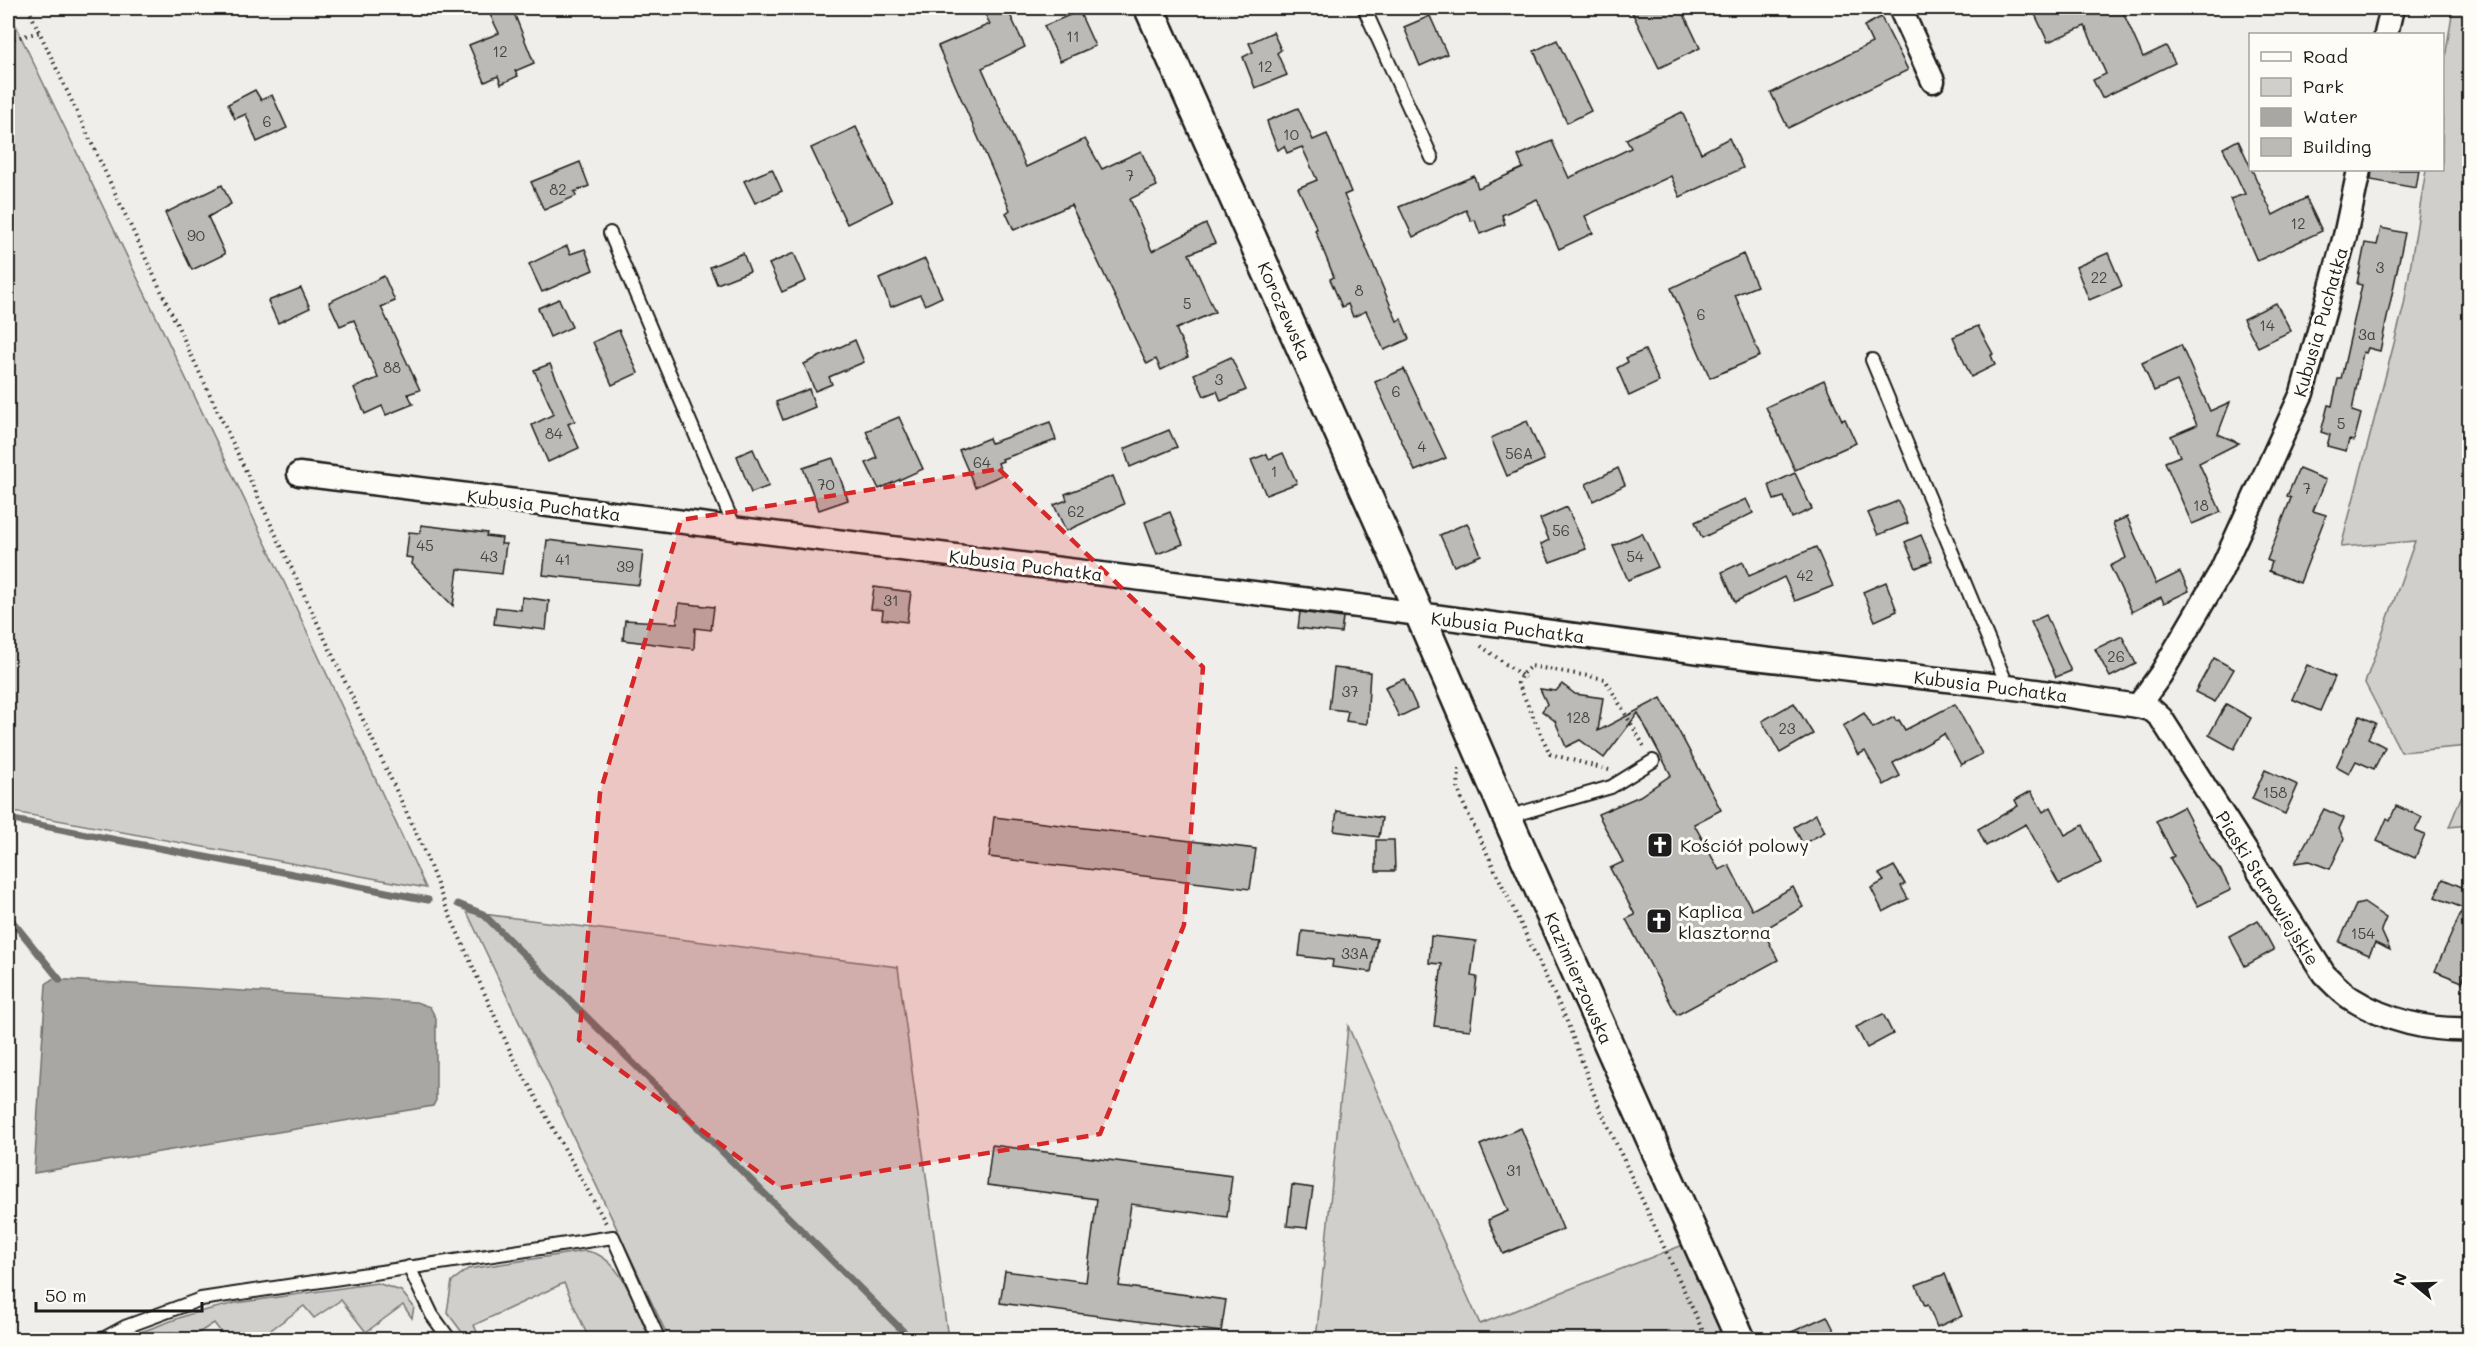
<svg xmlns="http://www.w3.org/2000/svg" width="2477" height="1347" viewBox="0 0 2477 1347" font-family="Mali,sans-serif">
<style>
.green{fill:#d0cfcc;stroke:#767674;stroke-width:1.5}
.water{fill:#a8a7a3;stroke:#706f6d;stroke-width:1.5}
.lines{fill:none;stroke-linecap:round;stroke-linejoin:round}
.stream{stroke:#706f6d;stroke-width:7}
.building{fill:#bbbab6;stroke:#1c1c1c;stroke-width:1.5}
.service-casing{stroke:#1c1c1c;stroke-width:16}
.minor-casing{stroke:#1c1c1c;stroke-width:27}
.tertiary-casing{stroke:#1c1c1c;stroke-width:33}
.path{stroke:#1c1c1c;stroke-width:4;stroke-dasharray:1.5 4.5;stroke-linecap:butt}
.service{stroke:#fdfcf7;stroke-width:12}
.minor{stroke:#fdfcf7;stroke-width:22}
.tertiary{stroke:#fdfcf7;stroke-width:28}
.marked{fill:#d62828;fill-opacity:0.2;stroke:#d62828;stroke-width:4.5;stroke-dasharray:12 8;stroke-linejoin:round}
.labels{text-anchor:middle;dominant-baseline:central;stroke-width:6;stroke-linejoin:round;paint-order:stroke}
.number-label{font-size:15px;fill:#444442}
.street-label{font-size:18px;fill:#1c1c1c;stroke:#fdfcf7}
.poi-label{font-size:18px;fill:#1c1c1c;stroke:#fdfcf7;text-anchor:start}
</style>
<rect width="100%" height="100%" fill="#f0eeea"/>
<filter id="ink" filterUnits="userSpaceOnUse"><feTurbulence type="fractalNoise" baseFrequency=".0167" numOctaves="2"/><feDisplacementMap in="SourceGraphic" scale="12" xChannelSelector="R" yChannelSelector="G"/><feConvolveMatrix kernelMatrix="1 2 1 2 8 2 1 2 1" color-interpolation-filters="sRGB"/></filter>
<g filter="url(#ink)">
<g class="green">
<polygon points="2453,8 2470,8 2469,746 2401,752 2365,683 2415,541 2341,547 2404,305 2426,170 2442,170 2443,71"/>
<polygon points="8,10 278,569 426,888 8,811"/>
<polygon points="2469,778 2469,825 2449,827"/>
<polygon points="467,912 898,967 948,1339 669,1339"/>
<polygon points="1348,1026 1480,1324 1683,1245 1726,1340 1316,1340"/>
<path d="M584 1251C622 1253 636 1311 650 1339H589L564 1283 474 1325 480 1339H467L447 1312 452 1281 468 1269Z"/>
<polygon points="377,1283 401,1291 414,1307 412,1318 403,1305 366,1332 341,1300 314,1318 304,1306 258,1339 226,1339 214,1323 189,1339 178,1339 172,1332 161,1339 122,1339 190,1314 236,1303"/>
</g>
<polygon class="water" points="52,979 416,1002 430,1007 436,1019 436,1100 433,1106 34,1173 46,984"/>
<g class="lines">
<g class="stream">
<polyline points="8,819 428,900"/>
<polyline points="458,904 483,914 912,1340"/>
<polyline points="8,916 60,980"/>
</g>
</g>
<g class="building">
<polygon points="487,8 512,8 534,63 515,71 518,76 501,84 498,76 485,82 469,45 499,33"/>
<polygon points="982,8 1007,8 1025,47 982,68 1026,167 1085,139 1102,169 1141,151 1157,186 1130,199 1152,251 1206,224 1215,243 1189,254 1215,312 1176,329 1188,357 1161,370 1156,359 1147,364 1071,205 1014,230 1006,213 1010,210 938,46 990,24"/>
<polygon points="1630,8 1681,8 1700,48 1659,68"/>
<polygon points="2032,8 2127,8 2122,10 2143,57 2166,46 2175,63 2102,98 2093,80 2106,74 2085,26 2048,42"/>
<polygon points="1079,11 1095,46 1060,61 1044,26"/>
<polygon points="1430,16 1447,54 1420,66 1404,27"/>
<polygon points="1881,17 1908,70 1788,128 1771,93 1872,43 1864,26"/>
<polygon points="1273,32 1281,50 1277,53 1287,75 1255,88 1243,57 1253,52 1249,43"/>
<polygon points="1557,40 1591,111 1567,123 1534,51"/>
<polygon points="255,90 261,100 272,95 287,128 257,142 246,114 235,119 228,104"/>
<polygon points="1298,108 1313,140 1327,134 1351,192 1344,195 1397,321 1401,319 1409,339 1384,350 1366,311 1353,317 1348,304 1342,307 1330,279 1334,277 1315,230 1317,229 1298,188 1317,180 1302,147 1287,153 1284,146 1278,150 1269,128 1267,121"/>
<polygon points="1682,112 1701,153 1729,138 1743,168 1680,197 1671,176 1585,216 1593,233 1559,249 1537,199 1502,215 1505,224 1480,234 1475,220 1471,221 1466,210 1413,237 1399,207 1474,176 1478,188 1523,168 1518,156 1552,141 1569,178 1631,148 1626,139"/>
<polygon points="856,127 892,202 847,224 811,148"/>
<polygon points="2238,140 2273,215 2306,198 2322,231 2257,261 2230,199 2245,194 2223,148"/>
<polygon points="580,162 589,186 574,192 576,196 544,210 531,182"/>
<polygon points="772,169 782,191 755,203 744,181"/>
<polygon points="2372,170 2419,170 2416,188 2371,180"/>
<polygon points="222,185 231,204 208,217 225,254 192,270 165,213"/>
<polygon points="2381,228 2405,233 2380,351 2368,348 2366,353 2363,352 2352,411 2361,414 2354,441 2349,440 2346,451 2327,446 2330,435 2321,432 2328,405 2332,406 2338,379 2341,379 2362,285 2357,284 2365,243 2377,245"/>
<polygon points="567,246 570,254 585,249 593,270 542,292 529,264"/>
<polygon points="743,253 750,271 717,284 710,267"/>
<polygon points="794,253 806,281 782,292 769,264"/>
<polygon points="2108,253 2122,286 2089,300 2076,267"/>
<polygon points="1743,254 1757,286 1735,295 1760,356 1710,378 1671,288"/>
<polygon points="925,259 942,297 925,305 920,295 891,307 879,279"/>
<polygon points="384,276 395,301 381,307 420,390 408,394 413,404 386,415 382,406 365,414 354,388 378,378 354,320 340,326 329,302"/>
<polygon points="301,288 310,308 278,323 268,301"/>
<polygon points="559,299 572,327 550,337 538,308"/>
<polygon points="2276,303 2291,331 2258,347 2243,319"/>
<polygon points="1978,326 1993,354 1991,355 1995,365 1971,377 1953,337"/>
<polygon points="619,330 638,373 612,385 593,342"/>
<polygon points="855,340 864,362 829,377 832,384 815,391 804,364"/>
<polygon points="2181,345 2210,411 2230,402 2218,434 2239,443 2199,463 2221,512 2192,524 2165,462 2180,456 2171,436 2197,425 2177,381 2154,391 2142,363"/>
<polygon points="1645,350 1659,382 1629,396 1617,368 1628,362 1626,358"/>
<polygon points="1231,357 1246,390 1221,401 1217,391 1204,396 1194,374"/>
<polygon points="550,364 575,421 568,424 579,448 548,462 532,425 554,414 534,370"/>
<polygon points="1404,369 1446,458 1415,471 1375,382"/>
<polygon points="1824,380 1842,420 1845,419 1856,443 1795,470 1766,407"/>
<polygon points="809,389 815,407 783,420 776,402"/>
<polygon points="899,417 923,469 879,489 866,463 877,458 866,431"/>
<polygon points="1527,421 1544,460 1507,476 1491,438"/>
<polygon points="1050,422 1056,440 1002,459 1003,461 998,463 1002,475 975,487 959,450 989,438 991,443"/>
<polygon points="1169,430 1177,447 1130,467 1124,449"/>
<polygon points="753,449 769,486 751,493 737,456"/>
<polygon points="1283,453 1297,483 1266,495 1251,460 1267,454 1269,459"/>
<polygon points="833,458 848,500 819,510 803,468"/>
<polygon points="1618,468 1625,485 1593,501 1586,484"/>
<polygon points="2299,469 2326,480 2313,511 2326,515 2300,583 2269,571 2272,562 2267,560 2291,498 2287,496"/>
<polygon points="1795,473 1812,509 1792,518 1784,497 1774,500 1769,485"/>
<polygon points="1113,476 1124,504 1066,531 1054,505 1067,500 1065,494"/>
<polygon points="1746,499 1753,513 1702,538 1695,522"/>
<polygon points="1898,501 1908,523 1878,535 1868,513"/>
<polygon points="1567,507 1586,549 1550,562 1541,544 1549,540 1540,519"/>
<polygon points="1170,512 1183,544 1157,554 1145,522"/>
<polygon points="2127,517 2156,584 2180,572 2189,591 2164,603 2161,597 2132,612 2110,566 2126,558 2113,523"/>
<polygon points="1467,523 1481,555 1454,566 1440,535"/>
<polygon points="421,525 487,533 486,536 502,538 501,544 506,544 502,574 458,569 453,606 412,564 413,558 406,557 409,532 420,533"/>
<polygon points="1642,533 1658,567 1628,580 1613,546"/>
<polygon points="1921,535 1932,561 1916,568 1905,542"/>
<polygon points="547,540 643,551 639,585 543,575"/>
<polygon points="1816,547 1833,586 1795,601 1784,577 1735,602 1722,572 1743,562 1749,576"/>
<polygon points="1886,582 1897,611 1875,621 1863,592"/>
<polygon points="874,587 911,592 907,622 882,619 883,610 871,609"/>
<polygon points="522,597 549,601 546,630 494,624 496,607 521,610"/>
<polygon points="679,603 714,607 711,630 695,628 694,649 623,640 625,620 677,623"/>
<polygon points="1300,612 1343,618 1341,633 1298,628"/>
<polygon points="2046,615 2071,671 2056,677 2031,622"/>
<polygon points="2122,636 2136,664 2110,677 2095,649"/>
<polygon points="2214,658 2234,669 2215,702 2195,692"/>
<polygon points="2307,665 2335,677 2320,711 2292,699"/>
<polygon points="1334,668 1370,672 1367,724 1346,721 1348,711 1329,709"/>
<polygon points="1404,679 1417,708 1399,717 1385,687"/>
<polygon points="1562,684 1575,694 1603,698 1598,731 1661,698 1721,810 1694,824 1719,870 1729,865 1752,910 1793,887 1803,907 1763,930 1778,960 1677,1015 1626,919 1635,915 1610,868 1623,862 1598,814 1640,796 1671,775 1638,713 1604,758 1580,740 1566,747 1555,721 1542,711 1547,704 1540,689 1556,691"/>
<polygon points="1794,703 1813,734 1780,753 1762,721"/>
<polygon points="1955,704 1982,754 1961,765 1944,734 1893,763 1900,776 1884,785 1865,751 1858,755 1843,726 1864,713 1873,728 1894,717 1896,721 1899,720 1905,730"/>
<polygon points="2226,704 2251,718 2234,749 2209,735"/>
<polygon points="2360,716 2376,723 2368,738 2385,747 2374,769 2356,761 2349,774 2336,767"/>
<polygon points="2265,770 2298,785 2285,814 2252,799"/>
<polygon points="2031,791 2043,812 2051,807 2065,835 2083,825 2101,863 2059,884 2026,824 1986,846 1978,829 2018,806 2015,800"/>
<polygon points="2396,806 2422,817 2415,831 2425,835 2415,858 2377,841 2387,818 2390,820"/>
<polygon points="2183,807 2210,858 2220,869 2231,890 2198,906 2170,858 2174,856 2156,821"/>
<polygon points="2324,809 2344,818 2339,829 2344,839 2330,869 2309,861 2295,863"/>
<polygon points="1337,811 1382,818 1379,837 1334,831"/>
<polygon points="1816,814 1825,832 1803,844 1794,827"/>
<polygon points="994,817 1256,849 1250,889 989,857"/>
<polygon points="1376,840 1394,840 1395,871 1376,871"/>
<polygon points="1894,866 1905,884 1901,886 1908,899 1883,912 1871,888 1884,881 1879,874"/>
<polygon points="2443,879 2469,890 2469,964 2462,982 2435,971 2463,908 2435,897"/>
<polygon points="2364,903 2386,918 2381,930 2390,950 2375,943 2369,955 2339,942 2356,905"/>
<polygon points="2258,920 2274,950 2245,966 2229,936"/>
<polygon points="1302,931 1377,939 1371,972 1332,967 1333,960 1299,956"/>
<polygon points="1431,936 1476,941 1471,976 1477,977 1470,1030 1434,1026 1442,964 1429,963"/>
<polygon points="1883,1014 1893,1034 1867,1048 1856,1027"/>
<polygon points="1521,1128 1563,1229 1503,1254 1488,1220 1508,1211 1480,1145"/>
<polygon points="992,1145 1232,1176 1227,1217 1131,1204 1119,1286 1226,1300 1221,1332 1000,1303 1005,1271 1086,1282 1097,1199 987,1185"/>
<polygon points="1292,1185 1313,1188 1307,1228 1287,1226"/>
<polygon points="1945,1274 1962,1316 1937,1327 1928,1305 1925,1306 1916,1285"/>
<polygon points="1827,1316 1839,1340 1774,1340"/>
</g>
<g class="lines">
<g class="service-casing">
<g id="service">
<polyline points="1364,8 1432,158"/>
<polyline points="610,233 735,528"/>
<polyline points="1872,360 2008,687"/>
<polyline points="1507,817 1611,787 1653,761"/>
<polyline points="409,1267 432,1315 450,1340"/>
<polyline points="101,1340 125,1327 201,1299 613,1237 659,1340"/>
</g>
</g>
<g class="minor-casing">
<g id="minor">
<polyline points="1900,8 1933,81"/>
<polyline points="2386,34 2392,8"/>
<path d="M299 474 1374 608 1701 652 2008 687 2138 706 2152 710 2161 718 2324 974C2333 983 2342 993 2352 999 2387 1021 2430 1031 2470 1029"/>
<polyline points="2138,706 2161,674 2220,573 2302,393 2345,236 2359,170"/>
</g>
</g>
<g class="tertiary-casing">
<polyline id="tertiary" points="1149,8 1397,562 1507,817 1741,1340"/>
</g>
<g class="path">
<polyline points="28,8 420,841 444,902 511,1053 606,1223"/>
<polyline points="8,40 40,32"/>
<polyline points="1481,646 1525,678"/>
<polyline points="1459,769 1458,789 1464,805 1566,1019 1597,1102 1707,1340"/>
<polyline points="1609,770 1550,754 1518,683 1521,675 1531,666 1605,679 1644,746"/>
</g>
<use href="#service" class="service"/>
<use href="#minor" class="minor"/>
<use href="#tertiary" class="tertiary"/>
</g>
</g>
<path class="marked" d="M999 469 1203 667 1184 925 1100 1134 780 1188 579 1040 600 793 681 520Z"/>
<defs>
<g id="church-square" transform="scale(1.35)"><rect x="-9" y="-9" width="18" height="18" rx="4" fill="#1c1c1c" stroke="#fdfcf7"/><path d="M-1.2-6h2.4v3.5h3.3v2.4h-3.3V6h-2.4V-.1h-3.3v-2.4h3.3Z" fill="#fff"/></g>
</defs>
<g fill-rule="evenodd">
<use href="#church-square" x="1660" y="845"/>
<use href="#church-square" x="1659" y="921"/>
</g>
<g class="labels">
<g class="number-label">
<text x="1073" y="36">11</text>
<text x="500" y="51">12</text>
<text x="1265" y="66">12</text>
<text x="267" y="121">6</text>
<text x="1291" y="134">10</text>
<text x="1130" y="175">7</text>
<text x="558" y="189">82</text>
<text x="2298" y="223">12</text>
<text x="196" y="235">90</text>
<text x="2380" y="267">3</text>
<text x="2099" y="277">22</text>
<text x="1359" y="290">8</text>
<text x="1187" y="303">5</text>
<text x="1701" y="314">6</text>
<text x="2267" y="325">14</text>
<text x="2367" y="334">3a</text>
<text x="392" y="367">88</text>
<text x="1219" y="379">3</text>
<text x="1396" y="391">6</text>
<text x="2341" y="423">5</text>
<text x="554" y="433">84</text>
<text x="1422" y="446">4</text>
<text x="1519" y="453">56A</text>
<text x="982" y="462">64</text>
<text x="1274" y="471">1</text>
<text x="826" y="484">70</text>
<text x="2307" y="488">7</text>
<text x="2201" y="505">18</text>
<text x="1076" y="511">62</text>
<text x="1561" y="530">56</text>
<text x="425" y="545">45</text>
<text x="489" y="556">43</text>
<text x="1635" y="556">54</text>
<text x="563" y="559">41</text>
<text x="625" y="566">39</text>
<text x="1805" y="575">42</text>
<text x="891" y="600">31</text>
<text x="2116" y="656">26</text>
<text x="1350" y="691">37</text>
<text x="1578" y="717">128</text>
<text x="1787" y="728">23</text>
<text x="2275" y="792">158</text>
<text x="2363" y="933">154</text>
<text x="1355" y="953">33A</text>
<text x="1514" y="1170">31</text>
</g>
<g class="street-label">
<text transform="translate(1285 311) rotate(66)">Korczewska</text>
<text transform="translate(2320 322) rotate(-74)">Kubusia Puchatka</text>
<text transform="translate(544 505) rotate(7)">Kubusia Puchatka</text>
<text transform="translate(1026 565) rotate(7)">Kubusia Puchatka</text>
<text transform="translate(1508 627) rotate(7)">Kubusia Puchatka</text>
<text transform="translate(1991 686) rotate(7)">Kubusia Puchatka</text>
<text transform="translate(2268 888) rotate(58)">Piaski Starowiejskie</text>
<text transform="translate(1579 978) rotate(66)">Kazimierzowska</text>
</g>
<g class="poi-label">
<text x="1680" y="845">Kościół polowy</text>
<text x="1678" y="911">Kaplica<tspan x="1678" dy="21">klasztorna</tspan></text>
</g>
</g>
<rect width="2477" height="1347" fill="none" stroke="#fdfcf7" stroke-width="30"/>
<rect x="15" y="15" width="2447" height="1317" fill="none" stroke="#1c1c1c" stroke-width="2" filter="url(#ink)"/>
<rect x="2249" y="33" width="195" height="138" fill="#fdfcf7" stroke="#a3a29f" stroke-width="1.5"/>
<rect x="2261" y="52" width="30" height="9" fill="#fdfcf7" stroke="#a3a29f" stroke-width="1.5"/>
<text x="2303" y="63" font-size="18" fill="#1c1c1c">Road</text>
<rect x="2261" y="78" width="30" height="18" fill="#d0cfcc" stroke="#a3a29f" stroke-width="1.5"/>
<text x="2303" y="93" font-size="18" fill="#1c1c1c">Park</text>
<rect x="2261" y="108" width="30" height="18" fill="#a8a7a3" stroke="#a3a29f" stroke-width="1.5"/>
<text x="2303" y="123" font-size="18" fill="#1c1c1c">Water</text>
<rect x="2261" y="138" width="30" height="18" fill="#bbbab6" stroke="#a3a29f" stroke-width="1.5"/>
<text x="2303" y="153" font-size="18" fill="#1c1c1c">Building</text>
<g transform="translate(2414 1284) rotate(289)" stroke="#fdfcf7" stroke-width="4.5" paint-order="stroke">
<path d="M0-4.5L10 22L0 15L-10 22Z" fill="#1c1c1c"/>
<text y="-9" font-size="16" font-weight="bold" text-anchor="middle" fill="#1c1c1c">N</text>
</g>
<path d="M36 1302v9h166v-9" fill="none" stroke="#1c1c1c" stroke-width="3"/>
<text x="45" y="1302" font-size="18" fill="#1c1c1c" stroke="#fdfcf7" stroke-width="4.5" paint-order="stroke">50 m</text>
</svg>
